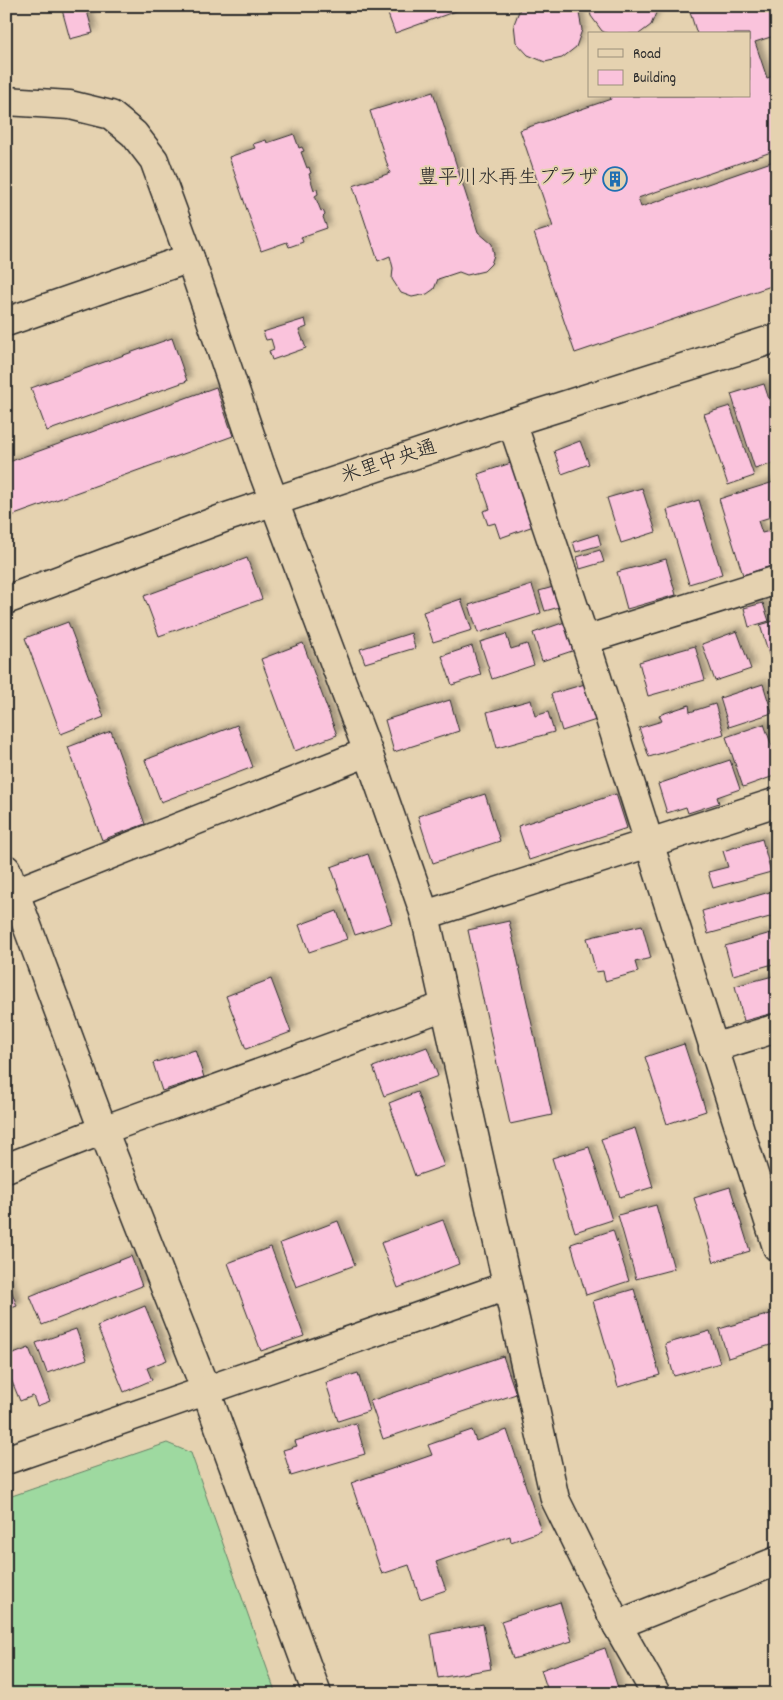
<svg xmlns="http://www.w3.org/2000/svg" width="783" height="1700" viewBox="0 0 783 1700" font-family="Dekko,'Klee One',sans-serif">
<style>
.grass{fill:#9ed9a0;stroke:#648266}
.building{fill:#fac3dc;stroke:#2b2b2b;filter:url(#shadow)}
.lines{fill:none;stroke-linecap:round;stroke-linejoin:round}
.minor-casing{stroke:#2b2b2b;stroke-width:31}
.minor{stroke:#e5d2b0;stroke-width:28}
.labels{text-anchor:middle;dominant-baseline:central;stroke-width:4;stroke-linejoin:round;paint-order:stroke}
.poi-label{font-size:20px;fill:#2b2b2b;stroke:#e5d2b0;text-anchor:end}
.street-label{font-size:20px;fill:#2b2b2b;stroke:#e5d2b0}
</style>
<defs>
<filter id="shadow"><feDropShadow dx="4.5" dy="-4.5" stdDeviation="2.5" flood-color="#0004"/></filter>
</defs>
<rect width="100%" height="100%" fill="#e5d2b0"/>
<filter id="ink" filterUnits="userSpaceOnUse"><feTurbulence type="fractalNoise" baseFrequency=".02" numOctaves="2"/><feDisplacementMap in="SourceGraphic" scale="10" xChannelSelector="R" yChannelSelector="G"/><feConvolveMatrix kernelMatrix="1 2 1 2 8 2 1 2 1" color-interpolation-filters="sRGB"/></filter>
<g filter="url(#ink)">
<polygon class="grass" points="167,1443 191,1453 276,1694 6,1694 6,1498"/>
<g class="building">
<polygon points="61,6 106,6 87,11 93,33 70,39"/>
<polygon points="385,6 470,6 395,33"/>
<polygon points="521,6 573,6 579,13 582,30 576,47 562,58 545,62 528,55 516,42 514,24"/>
<polygon points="589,6 658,6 658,8 651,25 639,34 608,34 602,31 591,16"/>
<polygon points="688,6 777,6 777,35 755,42 767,78 777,75 777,150 638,198 641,207 777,160 777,284 575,353 534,233 553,227 520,130 611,99 610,96 749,96 749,34 697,34"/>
<polygon points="433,92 478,232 492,244 494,255 491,264 484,271 467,275 459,272 438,279 434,289 427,294 412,297 401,293 392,279 393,268 390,256 378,261 353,186 390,173 370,111"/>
<polygon points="294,134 299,148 302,147 304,151 301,152 307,168 309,167 311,173 309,174 314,190 317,189 318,194 315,196 321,211 323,210 325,215 323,217 327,228 301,237 303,242 289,247 287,242 261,251 229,157 255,148 253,144 266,140 267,143"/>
<polygon points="305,319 307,327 299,330 306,348 272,360 269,351 274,349 271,339 266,340 263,332"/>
<polygon points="172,338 187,381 47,431 31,388"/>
<polygon points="764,384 777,424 777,462 755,469 731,394"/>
<polygon points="216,387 233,436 6,518 6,463"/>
<polygon points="730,406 754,476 728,485 704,414"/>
<polygon points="580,441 589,464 562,474 554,451"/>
<polygon points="517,461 539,524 500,538 495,523 488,525 483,511 490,509 478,474"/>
<polygon points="777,481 777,515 758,521 762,533 770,531 777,554 777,564 743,575 719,499"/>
<polygon points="642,488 656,532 621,543 607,498"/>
<polygon points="699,500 722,574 689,584 667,510"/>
<polygon points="598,534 601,545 576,552 573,542"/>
<polygon points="600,550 604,562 580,569 577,557"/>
<polygon points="247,558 262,599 159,636 144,596"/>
<polygon points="666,559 676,595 627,609 617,572"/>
<polygon points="564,584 570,604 545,611 539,591"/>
<polygon points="532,585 541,613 478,633 469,605"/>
<polygon points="461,599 472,630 433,642 423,612"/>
<polygon points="763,603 769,621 749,627 744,608"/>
<polygon points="571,620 581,648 542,661 533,633"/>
<polygon points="777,620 777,659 771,661 760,625"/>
<polygon points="68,622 104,717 61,734 25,638"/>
<polygon points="737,631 751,669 715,681 702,644"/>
<polygon points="411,633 415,648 365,663 360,649"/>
<polygon points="506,634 511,649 527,644 534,665 492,679 480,642"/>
<polygon points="303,643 337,735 295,751 261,659"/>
<polygon points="472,646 481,675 452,685 442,656"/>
<polygon points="695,646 705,680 648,696 639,662"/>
<polygon points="777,664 777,685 776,685 770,666"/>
<polygon points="585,684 596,720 562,731 551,694"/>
<polygon points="763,684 772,713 729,727 720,698"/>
<polygon points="450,700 459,731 394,752 385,720"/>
<polygon points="531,700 535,716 548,712 554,732 497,748 487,712"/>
<polygon points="715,704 724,734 649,757 639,728 662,721 659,715 689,705 690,712"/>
<polygon points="764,724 777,760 777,775 743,787 726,737"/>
<polygon points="237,725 253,767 161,802 145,760"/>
<polygon points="111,731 145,824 102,840 68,747"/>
<polygon points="730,760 740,789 717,797 719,803 688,813 686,807 667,813 658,784"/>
<polygon points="485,794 500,841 433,863 418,816"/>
<polygon points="616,794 627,828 529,860 518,826"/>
<polygon points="762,839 771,872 713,888 708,872 728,867 723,851"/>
<polygon points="368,854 392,923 355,935 331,867"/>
<polygon points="777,890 777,915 708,934 702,911"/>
<polygon points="337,911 347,939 309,952 299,925"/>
<polygon points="509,921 552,1115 510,1124 468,930"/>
<polygon points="642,925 651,958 635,962 638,972 605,981 603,971 596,972 587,938"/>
<polygon points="771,933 777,951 777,963 733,975 725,946"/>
<polygon points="777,975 777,1012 744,1021 735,986"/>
<polygon points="271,979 291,1032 246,1049 226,996"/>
<polygon points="684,1044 706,1111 667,1124 645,1057"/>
<polygon points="427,1047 438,1076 384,1096 373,1067"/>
<polygon points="195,1050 204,1077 162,1091 153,1063"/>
<polygon points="417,1092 444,1166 415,1176 389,1103"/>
<polygon points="635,1128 653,1187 620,1197 601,1139"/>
<polygon points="589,1147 612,1220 575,1232 552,1158"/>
<polygon points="730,1187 750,1251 714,1262 694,1198"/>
<polygon points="656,1205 674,1269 636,1279 618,1215"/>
<polygon points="443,1220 459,1264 398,1288 381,1243"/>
<polygon points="338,1221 355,1265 296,1287 280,1243"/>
<polygon points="613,1230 629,1281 586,1295 571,1244"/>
<polygon points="271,1247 304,1336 261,1351 228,1263"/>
<polygon points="131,1256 142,1286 42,1325 30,1296"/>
<polygon points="6,1276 17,1306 6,1310"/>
<polygon points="634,1289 660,1375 618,1387 593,1301"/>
<polygon points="145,1306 167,1360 147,1368 152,1380 124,1392 97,1326"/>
<polygon points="777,1312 777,1343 728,1358 719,1329"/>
<polygon points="76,1329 87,1359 47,1373 36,1343"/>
<polygon points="710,1331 720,1363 674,1376 665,1344"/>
<polygon points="29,1348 50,1401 37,1406 33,1396 20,1401 6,1367 6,1357"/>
<polygon points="503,1356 516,1394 383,1439 370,1401"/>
<polygon points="358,1373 369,1411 338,1421 326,1383"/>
<polygon points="356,1423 365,1454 291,1476 283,1450 297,1446 295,1441"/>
<polygon points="472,1430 476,1441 507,1430 541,1531 511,1542 510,1536 436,1562 446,1590 420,1599 409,1565 382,1574 351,1483 432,1455 428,1445"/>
<polygon points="560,1602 572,1641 513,1659 501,1621"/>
<polygon points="483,1624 491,1669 438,1678 431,1634"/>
<polygon points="605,1648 620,1694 549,1694 541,1670"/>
</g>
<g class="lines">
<g class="minor-casing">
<g id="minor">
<polyline points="6,101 70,105 111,115 134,134 154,160 190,258 260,464 368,752 425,915 555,1499 617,1625 656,1694"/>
<polyline points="6,322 190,258"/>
<polyline points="512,422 585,640 777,1247"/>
<polyline points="6,600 224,518 512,422 777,338"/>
<polyline points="585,640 777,580"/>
<polyline points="6,869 103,1130 206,1391 317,1694"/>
<polyline points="6,896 368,752"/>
<polyline points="425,915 777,802"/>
<polyline points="713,1048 777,1028"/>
<polyline points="6,1168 103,1130 445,1006"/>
<polyline points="6,1460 507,1286"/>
<polyline points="617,1625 777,1561"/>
</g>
</g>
<use href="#minor" class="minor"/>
</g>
</g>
<defs>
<g id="building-ring" transform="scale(1.25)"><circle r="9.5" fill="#e5d2b0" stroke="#1f6fb2" stroke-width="1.5"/><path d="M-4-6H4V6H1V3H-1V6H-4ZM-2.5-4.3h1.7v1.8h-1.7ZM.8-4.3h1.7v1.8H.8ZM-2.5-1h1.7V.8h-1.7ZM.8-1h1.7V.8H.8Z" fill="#1f6fb2"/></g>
</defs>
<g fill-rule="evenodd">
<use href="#building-ring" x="615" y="179"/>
</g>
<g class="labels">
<g class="poi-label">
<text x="598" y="179">豊平川水再生プラザ</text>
</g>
<g class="street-label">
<text transform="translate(389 463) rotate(-18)">米里中央通</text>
</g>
</g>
<rect width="783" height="1700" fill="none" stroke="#e5d2b0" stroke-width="25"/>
<rect x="12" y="12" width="758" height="1675" fill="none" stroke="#2b2b2b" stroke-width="2" filter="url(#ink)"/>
<rect x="588" y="32" width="162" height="65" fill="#e5d2b0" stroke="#9b8f7b"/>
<rect x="598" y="49" width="25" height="8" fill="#e5d2b0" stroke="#9b8f7b"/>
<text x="633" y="58" font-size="15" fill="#2b2b2b">Road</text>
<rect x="598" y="70" width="25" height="15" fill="#fac3dc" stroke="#9b8f7b"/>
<text x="633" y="82" font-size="15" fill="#2b2b2b">Building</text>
</svg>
